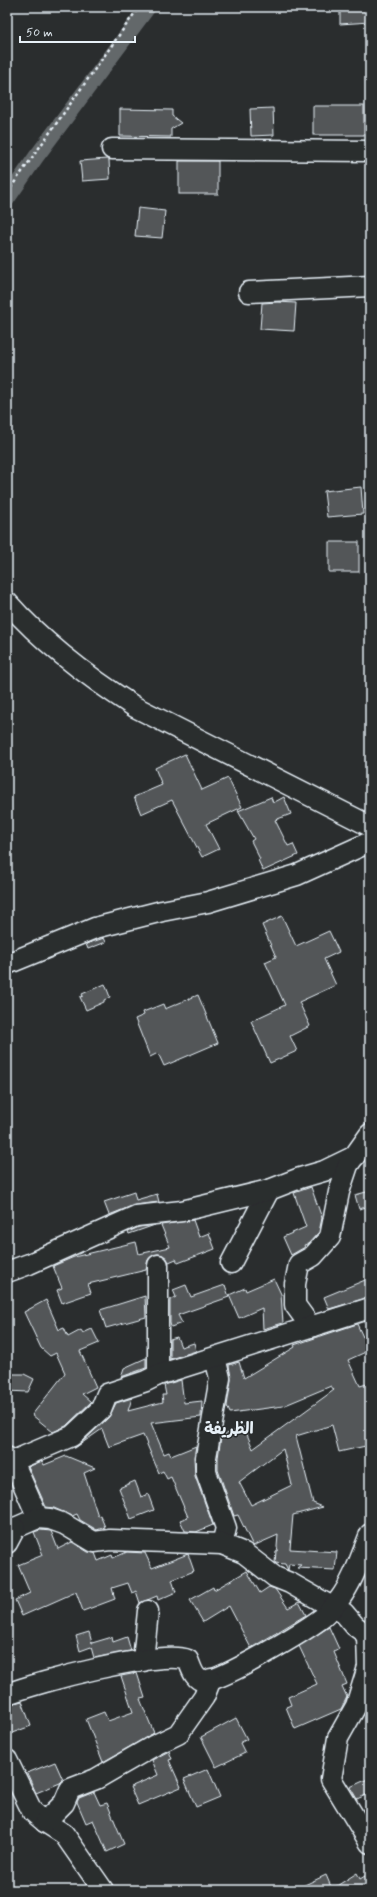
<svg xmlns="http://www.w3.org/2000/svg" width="377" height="1897" viewBox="0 0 377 1897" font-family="Mynerve,'Playpen Sans Arabic',sans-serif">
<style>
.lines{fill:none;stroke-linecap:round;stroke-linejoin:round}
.canal{stroke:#63686b;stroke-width:16}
.building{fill:#535759;stroke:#e8f1f8;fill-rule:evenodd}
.minor-casing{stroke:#e8f1f8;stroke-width:23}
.path{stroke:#e8f1f8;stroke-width:2.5;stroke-dasharray:3 3;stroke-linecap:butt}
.minor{stroke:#2a2d2e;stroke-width:20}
.labels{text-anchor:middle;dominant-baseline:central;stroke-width:3;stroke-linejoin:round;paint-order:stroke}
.quarter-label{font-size:16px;font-weight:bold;fill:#e8f1f8;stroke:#2a2d2e}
</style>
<rect width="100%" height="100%" fill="#2a2d2e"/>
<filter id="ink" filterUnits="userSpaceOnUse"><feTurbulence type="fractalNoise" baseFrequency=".025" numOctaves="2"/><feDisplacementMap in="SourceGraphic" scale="8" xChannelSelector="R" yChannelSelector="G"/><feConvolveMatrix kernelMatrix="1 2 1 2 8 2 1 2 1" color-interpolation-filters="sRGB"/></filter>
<g filter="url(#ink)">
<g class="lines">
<polyline class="canal" points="7,199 36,157 148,7"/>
</g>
<g class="building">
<polygon points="340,7 370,7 370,22 340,24"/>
<rect x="313" y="106" width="51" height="29"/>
<polygon points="273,108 274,135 251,136 250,109"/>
<polygon points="120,109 172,110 172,116 181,123 171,129 171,137 120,136"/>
<polygon points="107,159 109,160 110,179 82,181 80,161"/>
<rect x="179" y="161" width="39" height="33"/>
<polygon points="138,208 165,211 162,238 135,236"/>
<polygon points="277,302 296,303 294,331 260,329 262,303"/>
<polygon points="361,487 363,514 327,517 324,491"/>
<rect x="329" y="542" width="30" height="30"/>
<polygon points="185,754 202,790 228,778 242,807 206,824 219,849 202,857 172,800 141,814 134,797 162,785 155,768"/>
<polygon points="271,797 273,803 284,797 291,814 275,820 288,846 293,844 298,855 263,871 258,860 260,859 251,841 254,839 238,811"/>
<polygon points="282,916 296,946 329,931 339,952 324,959 336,985 299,1002 310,1026 290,1036 297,1051 270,1063 251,1021 285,1005 265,962 276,957 262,925"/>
<polygon points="104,938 106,942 88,949 86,944"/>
<polygon points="105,984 110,997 104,1000 104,1002 86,1010 80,997 83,996 82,994"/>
<polygon points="198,995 218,1043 164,1066 158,1053 150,1057 135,1019 144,1015 143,1012 163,1004 165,1009"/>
<polygon points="311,1187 322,1218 319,1232 308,1244 304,1245 305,1247 291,1255 283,1237 306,1227 294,1193"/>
<polygon points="370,1191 370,1206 359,1209 355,1195"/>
<polygon points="134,1192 136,1200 157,1194 159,1202 135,1205 109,1215 104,1202"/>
<polygon points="193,1220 199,1237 209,1233 215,1249 178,1263 176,1259 169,1262 163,1255 158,1254 153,1255 148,1260 146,1270 88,1284 91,1293 62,1303 57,1290 62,1288 53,1266 74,1257 136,1242 139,1254 170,1247 161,1225"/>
<polygon points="155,1225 129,1234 128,1232 139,1227"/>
<polygon points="370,1278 370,1297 329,1309 324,1297"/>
<polygon points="274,1279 281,1294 283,1323 263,1329 262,1308 239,1318 229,1295 245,1288 246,1291"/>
<polygon points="186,1285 191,1297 225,1285 229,1297 178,1315 182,1323 171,1327 170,1323 170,1300 176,1297 173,1290"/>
<polygon points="145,1296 146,1317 106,1328 100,1310"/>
<polygon points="46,1300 59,1330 64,1328 68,1337 81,1330 83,1333 92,1329 99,1343 80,1351 96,1387 82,1394 91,1402 66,1426 53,1432 32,1415 65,1373 56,1353 50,1356 41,1348 24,1312"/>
<path d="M357 1324 363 1337 370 1334V1350L348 1360 360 1386 370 1383V1445L339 1452 332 1425 296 1436 313 1503 323 1507 293 1515 290 1549 337 1552 335 1570 297 1568 301 1565 289 1564 288 1570 285 1564 275 1563 276 1551 278 1550 277 1547 278 1535 253 1546 238 1515 234 1516 218 1470V1458L221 1436 244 1427 253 1449 334 1390 331 1386 283 1406 230 1413 227 1406 231 1380 229 1365 239 1362 244 1378 295 1347 294 1345ZM283 1449 292 1485 251 1505 239 1482Z"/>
<polygon points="177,1337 181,1347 194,1343 196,1351 170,1359 170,1339"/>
<polygon points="146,1358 146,1368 121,1377 124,1368"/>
<polygon points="7,1374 24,1374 34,1379 28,1392 7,1391"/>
<polygon points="181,1380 184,1403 202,1401 201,1417 151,1423 164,1454 169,1452 171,1456 196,1446 194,1457 195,1476 213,1525 196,1532 185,1531 180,1520 188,1517 171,1477 167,1479 163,1471 159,1473 143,1435 109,1447 102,1429 75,1448 74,1448 80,1444 109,1417 116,1403 132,1398 128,1411 163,1402 162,1395 166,1395 164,1385"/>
<polygon points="66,1456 95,1468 84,1473 98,1516 100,1515 105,1527 97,1530 80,1520 77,1514 72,1516 54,1508 46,1507 28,1467 42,1461 44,1465"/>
<polygon points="135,1481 141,1497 148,1494 154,1510 131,1519 119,1488"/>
<polygon points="40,1530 51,1531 58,1549 72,1542 88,1552 95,1553 98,1561 112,1555 113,1558 127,1552 145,1553 152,1568 188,1554 194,1571 172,1580 176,1592 158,1600 157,1596 140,1603 136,1591 132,1593 128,1583 112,1588 115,1599 83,1611 76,1592 22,1616 15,1600 30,1593 18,1565 43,1555 34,1532"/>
<polygon points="247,1571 260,1593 269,1587 275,1589 288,1608 299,1602 306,1615 251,1648 229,1606 203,1622 190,1600 213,1587 214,1590"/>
<polygon points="329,1627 339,1649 334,1652 347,1684 342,1686 347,1697 341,1709 295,1729 286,1707 291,1705 288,1697 317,1684 299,1646"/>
<polygon points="89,1632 92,1643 112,1637 113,1642 127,1637 131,1651 94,1658 91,1647 80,1651 76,1636"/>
<polygon points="137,1673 145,1698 140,1699 154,1733 103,1762 86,1719 104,1712 108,1721 133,1712 121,1676"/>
<polygon points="22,1701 31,1726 12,1733 7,1721 7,1705"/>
<polygon points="236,1718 247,1739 240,1743 245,1753 216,1767 201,1737"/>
<polygon points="169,1751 172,1759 169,1760 181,1787 138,1805 130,1787 158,1775 152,1760"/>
<polygon points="55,1762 63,1780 60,1783 36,1793 27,1773"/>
<polygon points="208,1769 220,1797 196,1807 184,1779"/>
<polygon points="370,1778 370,1793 357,1799 350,1787"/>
<polygon points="94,1792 100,1805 107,1803 124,1844 107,1852 93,1820 86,1823 77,1802 79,1798"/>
<polygon points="357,1873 360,1879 370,1873 370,1890 294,1890 326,1875 332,1889"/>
</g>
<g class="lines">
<g class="minor-casing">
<g id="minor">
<polyline points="112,149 370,151"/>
<polyline points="249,292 370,286"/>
<path d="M7 602C44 644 88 677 135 707L370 826"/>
<polyline points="7,964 95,928 162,911 208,902 297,875 370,842"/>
<polyline points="231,1263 269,1190"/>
<polyline points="7,1272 29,1264 136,1216 182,1211 269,1190 300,1178 324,1171 355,1156"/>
<polyline points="311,1327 295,1305 295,1284 299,1264 313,1256 330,1237 339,1192 348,1165 370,1134"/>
<polyline points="215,1358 220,1378 206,1457 206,1472 226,1528 222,1544"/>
<polyline points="158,1375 158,1265"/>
<polyline points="7,1457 13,1461 38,1518"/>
<polyline points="13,1461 72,1436 101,1409 107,1394 146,1381 158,1375 370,1308"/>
<polyline points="15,1528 38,1518 50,1519 64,1524 94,1542 110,1540 222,1544 244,1553 275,1577 290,1583 332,1607 344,1613 355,1626 370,1637"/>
<polyline points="7,1530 15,1528 7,1543"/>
<polyline points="367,1635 368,1667 356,1706 338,1738 331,1779 370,1843"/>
<polyline points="143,1661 148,1611"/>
<path d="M7 1694C38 1682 160 1649 188 1660 191 1667 194 1680 204 1681 221 1682 306 1630 322 1618 328 1613 334 1606 339 1600 354 1580 361 1556 370 1534"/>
<polyline points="7,1760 32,1811 45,1822 64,1834 103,1890"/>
<polyline points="45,1822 64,1803 70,1789 96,1779 155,1745 178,1734 204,1697 211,1679"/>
</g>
</g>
<polyline class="path" points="7,193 139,7"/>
<use href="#minor" class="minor"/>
</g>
</g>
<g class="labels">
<g class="quarter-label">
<text x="229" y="1429">الظريفة</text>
</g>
</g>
<rect width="377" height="1897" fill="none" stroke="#2a2d2e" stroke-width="24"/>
<rect x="12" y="12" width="353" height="1873" fill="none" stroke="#e8f1f8" stroke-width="1.5" filter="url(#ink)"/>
<path d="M20 36v6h115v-6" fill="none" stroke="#e8f1f8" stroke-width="2"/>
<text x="26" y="36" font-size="12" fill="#e8f1f8" stroke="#2a2d2e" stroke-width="3" paint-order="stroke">50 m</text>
</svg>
